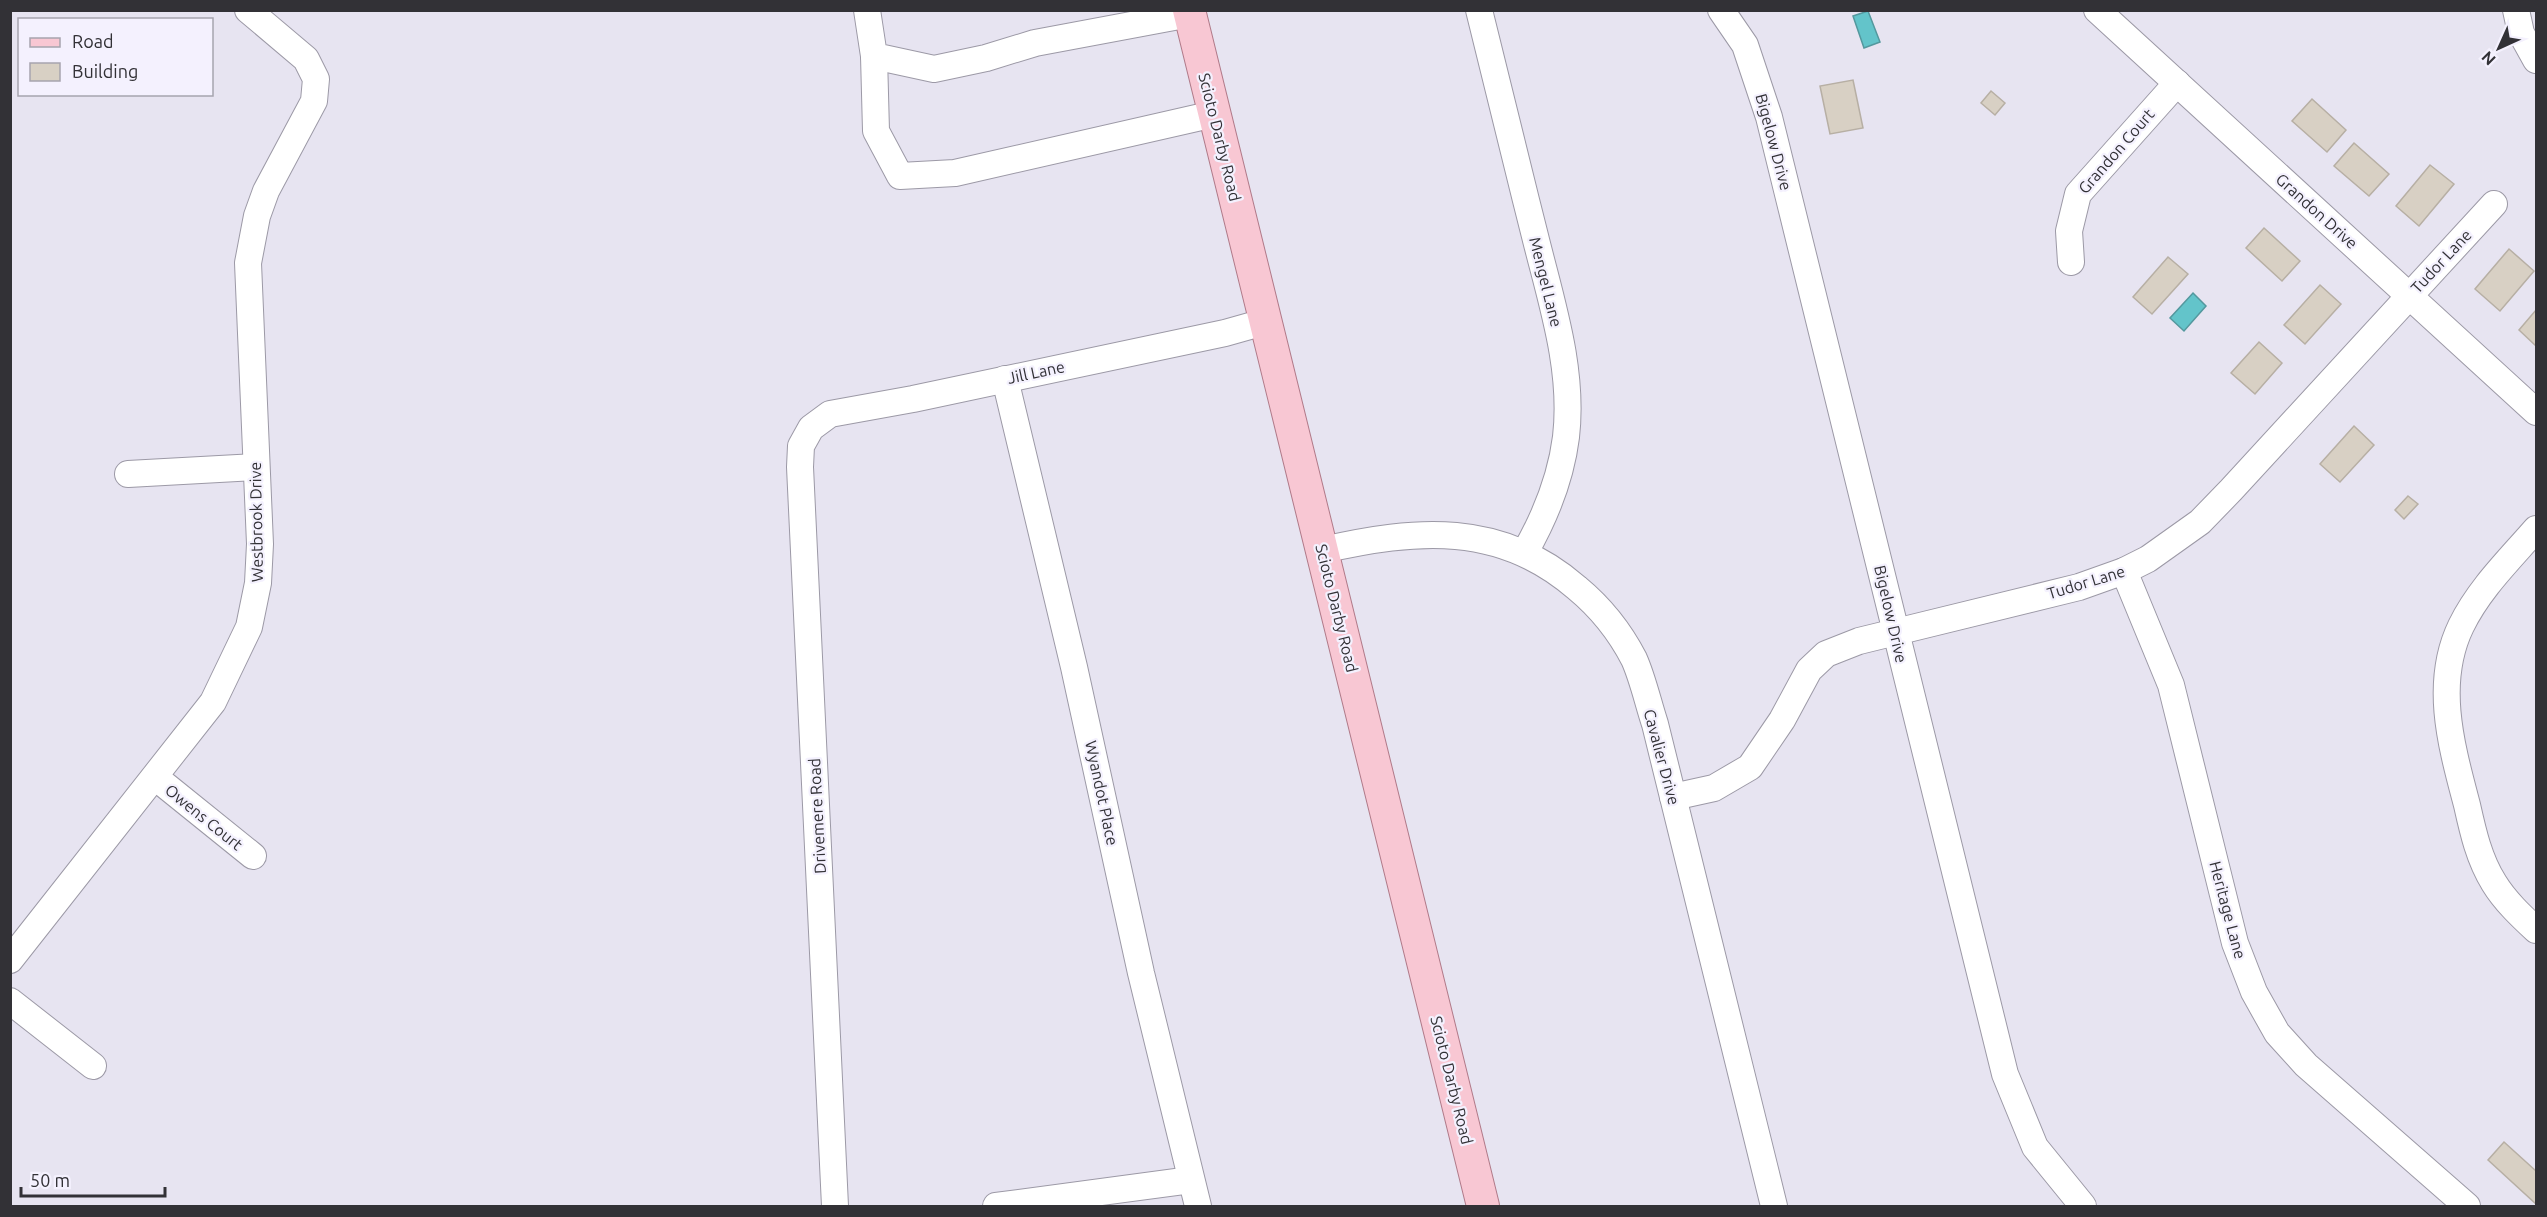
<svg xmlns="http://www.w3.org/2000/svg" width="2547" height="1217" viewBox="0 0 2547 1217" font-family="Ubuntu,sans-serif">
<style>
.water{fill:#63c4ca;stroke:#54989e;stroke-width:1.5}
.building{fill:#d8d0c4;stroke:#b7afa4;stroke-width:1.5}
.lines{fill:none;stroke-linecap:round;stroke-linejoin:round}
.minor-casing{stroke:#9c99a6;stroke-width:28}
.major-casing{stroke:#b07a89;stroke-width:34}
.minor{stroke:#fff;stroke-width:26}
.major{stroke:#f8c7d3;stroke-width:32}
.labels{text-anchor:middle;dominant-baseline:central;stroke-width:4.5;stroke-linejoin:round;paint-order:stroke}
.street-label{font-size:16px;fill:#323136;stroke:#f4f1fe}
</style>
<rect width="100%" height="100%" fill="#e7e4f1"/>
<g class="water">
<polygon points="1868,11 1880,42 1864,48 1853,16"/>
<polygon points="2193,293 2206,306 2184,331 2170,318"/>
</g>
<g class="building">
<polygon points="1853,80 1863,128 1830,134 1820,86"/>
<polygon points="1991,91 2005,103 1995,115 1981,103"/>
<polygon points="2312,99 2346,130 2327,152 2292,121"/>
<polygon points="2354,143 2389,174 2369,196 2334,166"/>
<polygon points="2430,165 2454,184 2419,226 2396,206"/>
<polygon points="2264,228 2300,261 2282,281 2246,248"/>
<polygon points="2509,249 2534,271 2500,311 2475,289"/>
<polygon points="2168,257 2188,274 2152,314 2133,297"/>
<polygon points="2320,285 2341,304 2305,344 2284,325"/>
<polygon points="2536,310 2536,346 2519,330"/>
<polygon points="2259,342 2282,363 2255,394 2231,373"/>
<polygon points="2354,426 2374,445 2340,482 2320,464"/>
<polygon points="2408,496 2418,504 2404,519 2395,510"/>
<polygon points="2504,1142 2536,1171 2536,1204 2488,1160"/>
</g>
<g class="lines">
<g class="minor-casing">
<g id="minor">
<polyline points="867,10 874,56 934,69 986,58 1035,43 1190,14"/>
<path d="M1479 10C1498 86 1516 161 1535 236 1551 301 1574 369 1566 437 1561 477 1545 517 1525 552"/>
<polyline points="1721,10 1745,45 1769,117 2005,1074 2035,1147 2083,1206"/>
<polyline points="2097,10 2536,412"/>
<polyline points="2516,10 2521,33 2536,60"/>
<polyline points="874,56 876,131 900,176 955,173 1214,114"/>
<polyline points="2071,262 2069,231 2078,194 2177,83"/>
<polyline points="1005,379 1074,667 1141,973 1198,1206"/>
<polyline points="128,474 256,467"/>
<path d="M2536 529C2509 560 2479 589 2461 626 2433 684 2452 748 2467 805 2473 832 2479 859 2494 883 2505 901 2521 916 2536 930"/>
<path d="M1323 550C1416 529 1500 521 1577 588 1600 607 1620 632 1634 659 1643 679 1648 703 1655 724L1774 1206"/>
<polyline points="2124,571 2171,685 2235,943 2254,992 2277,1033 2306,1065 2467,1206"/>
<polyline points="155,777 253,856"/>
<polyline points="1673,797 1714,788 1750,767 1782,720 1809,670 1826,654 1859,641 2079,587 2124,571 2148,559 2200,522 2231,490 2494,204"/>
<polyline points="10,960 213,702 249,627 258,583 260,544 248,263 257,216 266,191 314,101 316,79 306,59 248,10"/>
<polyline points="10,1001 93,1066"/>
<polyline points="835,1206 800,467 801,446 811,428 830,414 913,399 1225,333 1264,322"/>
<polyline points="996,1206 1191,1180"/>
</g>
</g>
<g class="major-casing">
<polyline id="major" points="1189,10 1483,1206"/>
</g>
<use href="#minor" class="minor"/>
<use href="#major" class="major"/>
</g>
<g class="labels">
<g class="street-label">
<text transform="translate(1220 137) rotate(76)">Scioto Darby Road</text>
<text transform="translate(1774 142) rotate(75)">Bigelow Drive</text>
<text transform="translate(2116 151) rotate(-49)">Grandon Court</text>
<text transform="translate(2317 211) rotate(42)">Grandon Drive</text>
<text transform="translate(2441 261) rotate(-47)">Tudor Lane</text>
<text transform="translate(1546 282) rotate(76)">Mengel Lane</text>
<text transform="translate(1036 372) rotate(-12)">Jill Lane</text>
<text transform="translate(256 522) rotate(-91)">Westbrook Drive</text>
<text transform="translate(2086 582) rotate(-17)">Tudor Lane</text>
<text transform="translate(1337 608) rotate(76)">Scioto Darby Road</text>
<text transform="translate(1891 614) rotate(77)">Bigelow Drive</text>
<text transform="translate(1662 757) rotate(75)">Cavalier Drive</text>
<text transform="translate(1102 793) rotate(78)">Wyandot Place</text>
<text transform="translate(817 816) rotate(-93)">Drivemere Road</text>
<text transform="translate(204 817) rotate(39)">Owens Court</text>
<text transform="translate(2228 910) rotate(75)">Heritage Lane</text>
<text transform="translate(1452 1080) rotate(76)">Scioto Darby Road</text>
</g>
</g>
<rect width="2547" height="1217" fill="none" stroke="#323136" stroke-width="24"/>
<rect x="18" y="18" width="195" height="78" fill="#f4f1fe" stroke="#a6a4ae" stroke-width="1.5"/>
<rect x="30" y="38" width="30" height="9" fill="#f8c7d3" stroke="#a6a4ae" stroke-width="1.5"/>
<text x="72" y="48" font-size="18" fill="#323136">Road</text>
<rect x="30" y="63" width="30" height="18" fill="#d8d0c4" stroke="#a6a4ae" stroke-width="1.5"/>
<text x="72" y="78" font-size="18" fill="#323136">Building</text>
<g transform="translate(2499 48) rotate(225)" stroke="#f4f1fe" stroke-width="4.5" paint-order="stroke">
<path d="M0-4.5L10 22L0 15L-10 22Z" fill="#323136"/>
<text y="-9" font-size="16" font-weight="bold" text-anchor="middle" fill="#323136">N</text>
</g>
<path d="M21 1187v9h144v-9" fill="none" stroke="#323136" stroke-width="3"/>
<text x="30" y="1187" font-size="18" fill="#323136" stroke="#f4f1fe" stroke-width="4.5" paint-order="stroke">50 m</text>
</svg>
